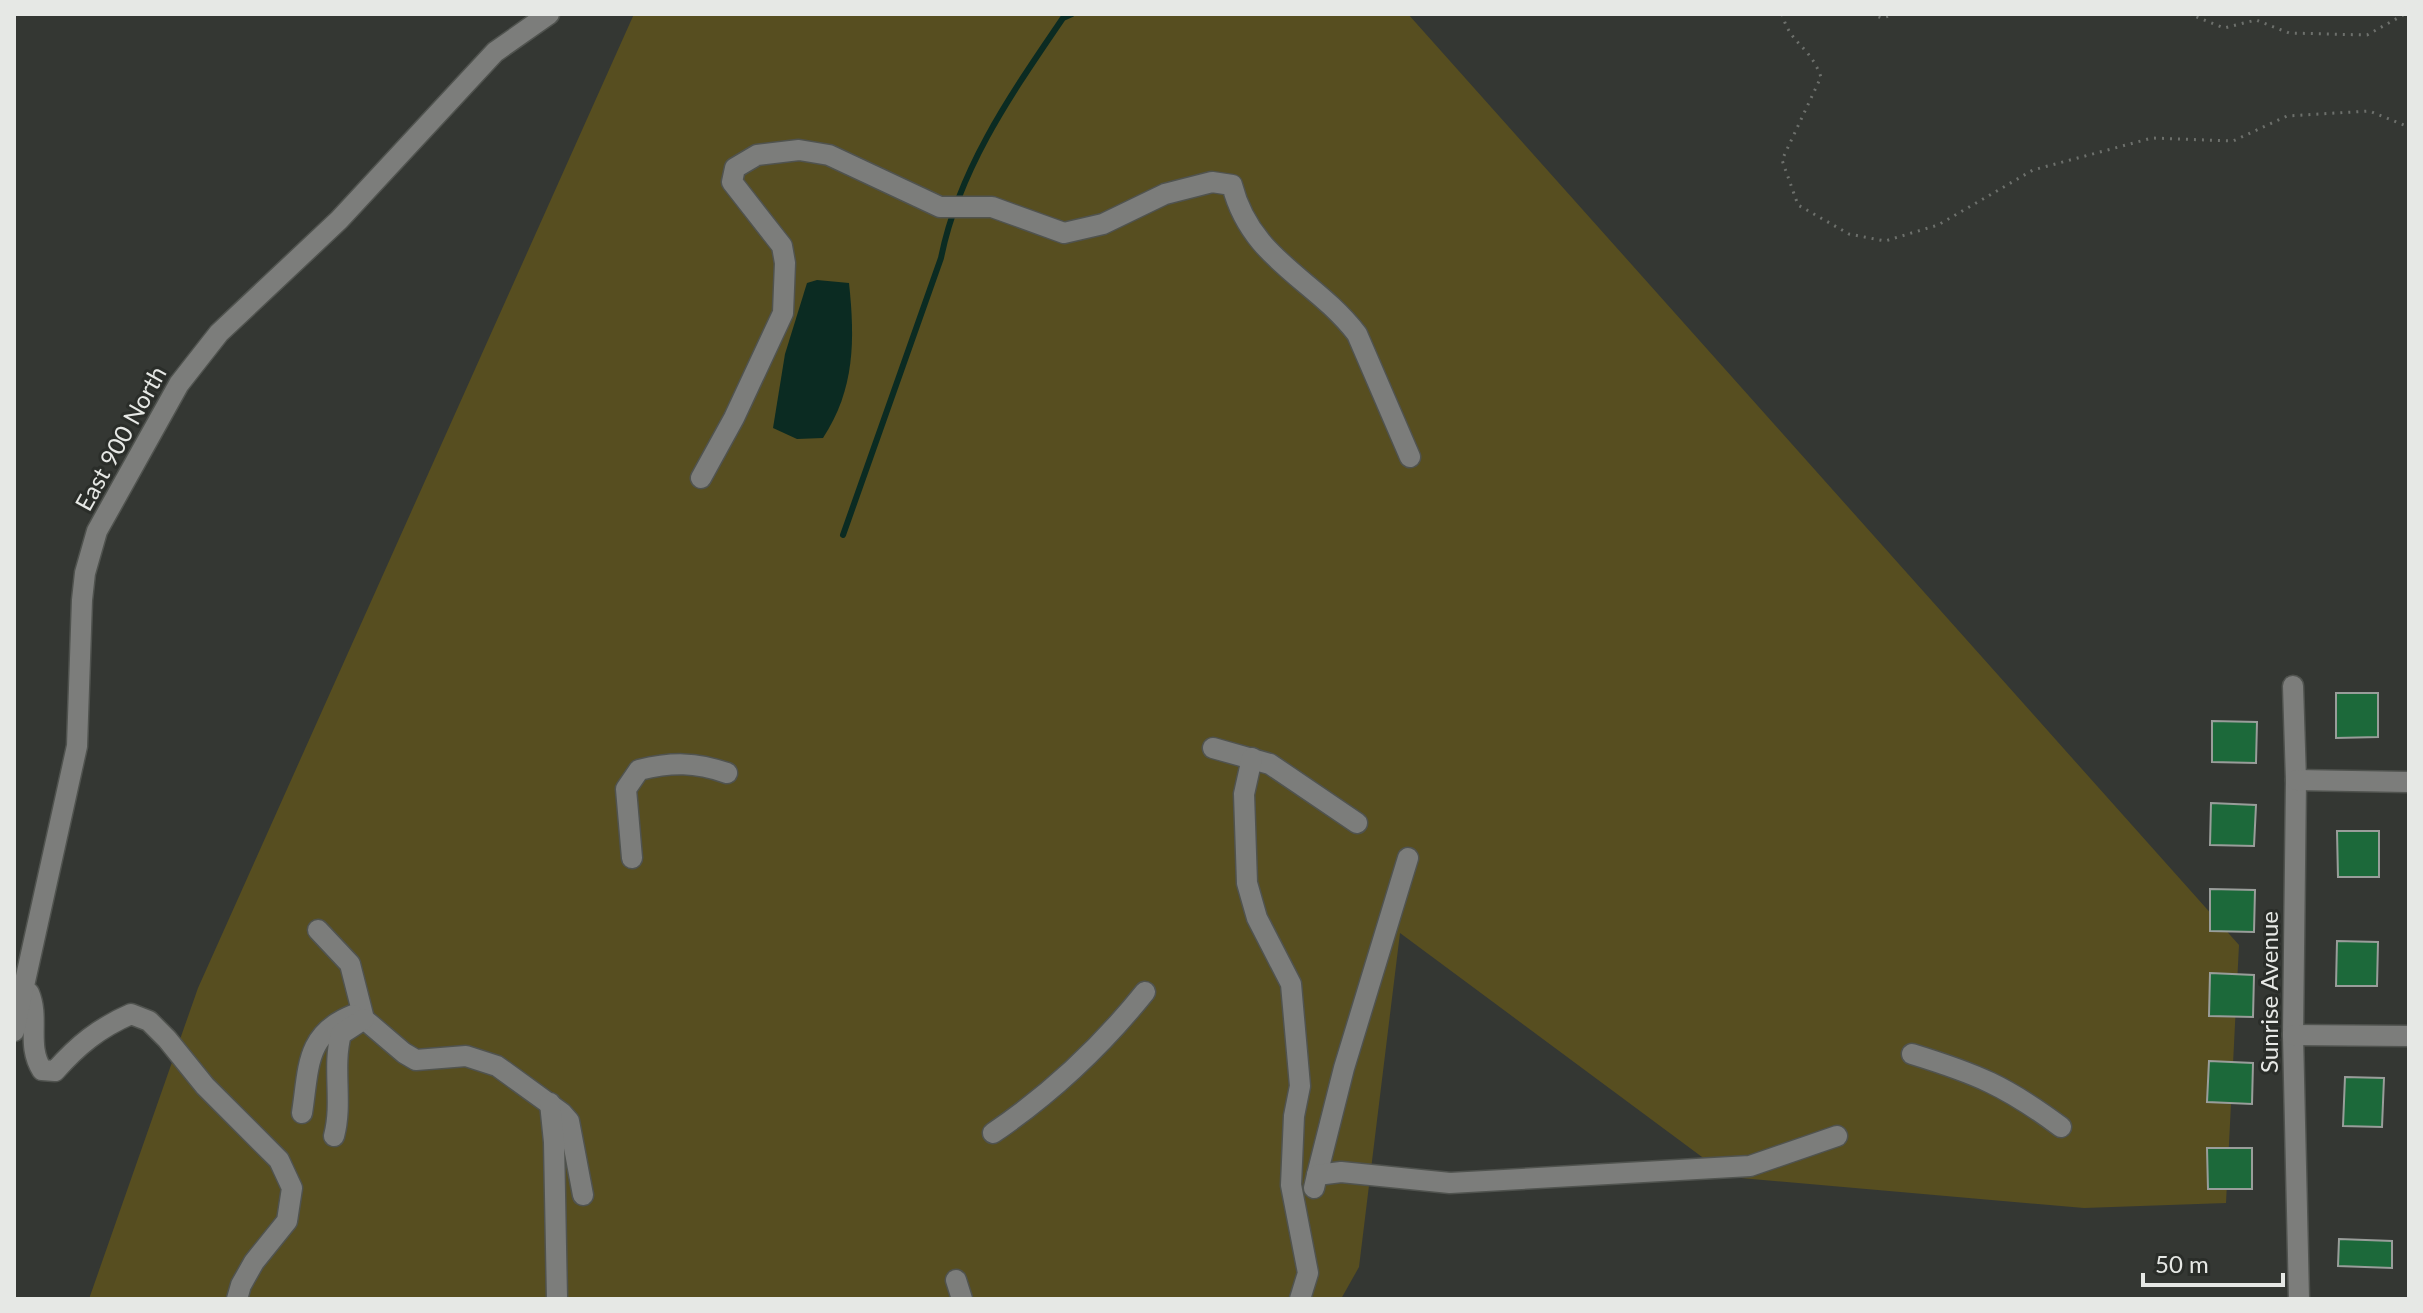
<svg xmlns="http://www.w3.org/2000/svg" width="2423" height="1313" viewBox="0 0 2423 1313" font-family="Lato,sans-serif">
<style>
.green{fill:#574e20}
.water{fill:#0b2b22}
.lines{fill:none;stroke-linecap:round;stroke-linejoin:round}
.stream{stroke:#0b2b22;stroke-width:6}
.building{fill:#1c693a;stroke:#999d9a;stroke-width:2}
.minor-casing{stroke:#50534f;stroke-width:23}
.path{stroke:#6d706c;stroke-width:3;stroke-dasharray:2 6;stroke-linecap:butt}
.minor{stroke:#7c7d7b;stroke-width:20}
.labels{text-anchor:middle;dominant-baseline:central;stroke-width:6;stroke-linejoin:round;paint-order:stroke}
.street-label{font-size:24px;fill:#e6e8e5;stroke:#2a2d29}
</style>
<rect width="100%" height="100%" fill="#343733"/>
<polygon class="green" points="634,14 1408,14 2239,945 2226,1203 2084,1208 1729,1177 1400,933 1359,1267 1341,1299 89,1299 198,988"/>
<path class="water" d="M817 280 849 283C855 340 855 389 823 438L797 439 773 428 785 354 807 283Z"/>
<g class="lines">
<path class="stream" d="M843 535 941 258C959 168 1012 93 1063 18L1072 14"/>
</g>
<g class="building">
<polygon points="2336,693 2378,693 2378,737 2336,738"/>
<polygon points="2212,721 2257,722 2256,763 2212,762"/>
<polygon points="2211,803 2256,805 2254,846 2210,845"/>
<polygon points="2337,831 2379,831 2379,877 2338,877"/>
<polygon points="2210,889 2255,890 2254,932 2210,931"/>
<polygon points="2337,941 2378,942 2377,986 2336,986"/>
<polygon points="2210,973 2254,975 2253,1017 2209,1016"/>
<polygon points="2209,1061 2253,1063 2252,1104 2207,1102"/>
<polygon points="2345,1077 2384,1078 2382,1127 2343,1126"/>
<polygon points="2207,1148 2252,1148 2252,1189 2208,1189"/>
<polygon points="2339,1239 2392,1241 2392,1268 2338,1266"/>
</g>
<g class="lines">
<g class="minor-casing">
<g id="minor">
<path d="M701 478 734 418 783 313 785 263 782 246 732 182 735 168 757 155 799 150 829 155 940 207H992L1064 233 1103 224 1165 194 1212 182 1232 185C1251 260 1314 278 1357 334L1410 457"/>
<polyline points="2293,686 2296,780 2293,1035 2299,1299"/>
<polyline points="1213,748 1270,764 1357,823"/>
<polyline points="1252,758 1244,794 1247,883 1257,918 1291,984 1300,1086 1294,1116 1291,1185 1308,1273 1300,1299"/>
<polyline points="2296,780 2409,782"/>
<path d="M632 858 626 789 639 770C672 762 695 762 727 773"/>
<polyline points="318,930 350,964 364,1019 404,1053 416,1060 466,1056 497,1066 562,1113 569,1121 583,1195"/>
<path d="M16 989 29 993C40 1019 26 1045 42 1070L55 1071C78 1045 99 1028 131 1014L149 1021 167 1039 205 1086 279 1160 292 1188 287 1221 254 1262 241 1285 237 1299"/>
<polyline points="14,1031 77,746 82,600 85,573 97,531 179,384 219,333 339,220 495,52 549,14"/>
<polyline points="2293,1035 2409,1036"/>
<path d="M1912 1054C1977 1074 2006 1086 2061 1127"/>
<polyline points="550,1103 554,1142 557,1299"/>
<path d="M302 1113C309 1068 305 1034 353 1015"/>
<path d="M993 1133C1052 1093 1100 1048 1145 992"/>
<path d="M334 1136C343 1102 332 1068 341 1034L364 1019"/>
<polyline points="1317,1175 1344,1068 1408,858"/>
<polyline points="1314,1188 1317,1175 1341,1172 1450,1183 1750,1166 1837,1136"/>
<polyline points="956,1280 962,1299"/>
</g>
</g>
<g class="path">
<path d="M1782 14C1791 46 1809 44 1821 77L1782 160 1798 205 1849 234 1885 241 1938 225 2033 170 2152 138 2233 141 2287 116 2369 111 2409 127"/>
<polyline points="1871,14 1882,18 1896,14"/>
<polyline points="2189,14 2224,28 2256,20 2289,33 2367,35 2405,14"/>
</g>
<use href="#minor" class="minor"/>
</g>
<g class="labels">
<g class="street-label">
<text transform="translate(120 438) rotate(-61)">East 900 North</text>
<text transform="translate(2268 992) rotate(-90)">Sunrise Avenue</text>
</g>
</g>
<rect width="2423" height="1313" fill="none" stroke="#e6e8e5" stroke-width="32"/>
<path d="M2143 1273v12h140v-12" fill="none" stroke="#e6e8e5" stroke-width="4"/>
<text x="2155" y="1273" font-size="24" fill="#e6e8e5" stroke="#2a2d29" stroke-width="6" paint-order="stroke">50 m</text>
</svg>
